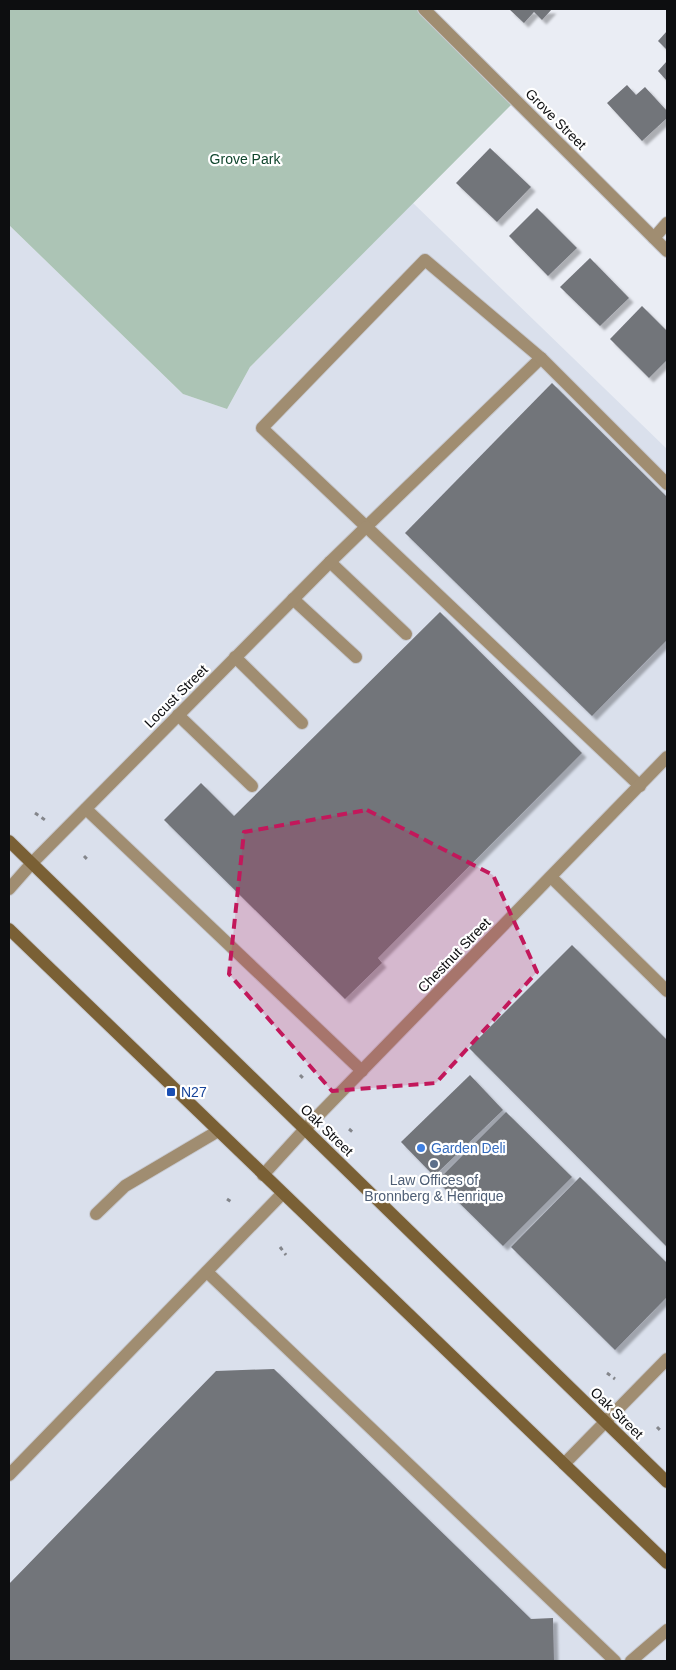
<svg xmlns="http://www.w3.org/2000/svg" width="676" height="1670" viewBox="0 0 676 1670" font-family="Helvetica,sans-serif">
<style>
.built{fill:#dae0ec}
.green{fill:#acc4b5}
.building{fill:#72747a;filter:url(#shadow)}
.lines{fill:none;stroke-linecap:round;stroke-linejoin:round}
.lane-casing{stroke:#c7c9d0;stroke-width:14}
.street-casing{stroke:#c7c9d0;stroke-width:14}
.secondary-casing{stroke:#c7c9d0;stroke-width:14}
.path{stroke:#84868b;stroke-width:3;stroke-dasharray:4 4;stroke-linecap:butt}
.lane{stroke:#a08d71;stroke-width:12}
.street{stroke:#a08d71;stroke-width:12}
.secondary{stroke:#7a6035;stroke-width:12}
.marked{fill:#c2185b;fill-opacity:0.2;stroke:#c2185b;stroke-width:4;stroke-dasharray:10 6;stroke-linejoin:round}
.transit-dot{fill:#1a4fb4;stroke:#fff;stroke-width:2}
.shop-dot{fill:#3f7fe0;stroke:#fff;stroke-width:2}
.service-dot{fill:#5c6f8a;stroke:#fff;stroke-width:2}
.labels{text-anchor:middle;dominant-baseline:central;stroke-width:4.5;stroke-linejoin:round;paint-order:stroke}
.street-label{font-size:14px;fill:#0d0e10;stroke:#fff}
.park-label{font-size:14px;fill:#0f452c;stroke:#fff}
.transit-label{font-size:14px;fill:#164399;stroke:#fff;text-anchor:start}
.shop-label{font-size:14px;fill:#366cbe;stroke:#fff;text-anchor:start}
.service-label{font-size:14px;fill:#4e5e75;stroke:#fff}
</style>
<defs>
<filter id="shadow"><feDropShadow dx="4.5" dy="4.5" stdDeviation="1" flood-color="#0004"/></filter>
</defs>
<rect width="100%" height="100%" fill="#eaedf4"/>
<polygon class="built" points="413,203 667,449 667,1661 9,1661 9,225 183,394 227,409 250,367"/>
<polygon class="green" points="9,9 421,9 514,102 250,367 227,409 183,394 9,225"/>
<g class="building">
<polygon points="509,9 552,9 542,20 534,12 524,23"/>
<polygon points="667,31 667,50 658,41"/>
<polygon points="667,61 667,81 658,71"/>
<polygon points="627,85 636,95 645,87 667,111 667,118 642,141 607,103"/>
<polygon points="490,148 531,187 497,222 456,183"/>
<polygon points="537,208 577,248 548,276 509,236"/>
<polygon points="590,258 629,298 600,326 560,287"/>
<polygon points="642,306 667,331 667,360 649,378 610,339"/>
<polygon points="552,383 667,497 667,640 592,716 405,533"/>
<polygon points="440,612 582,753 378,958 382,963 345,999 164,820 201,783 234,816"/>
<polygon points="572,945 667,1040 667,1247 469,1048"/>
<polygon points="470,1075 503,1110 434,1176 401,1142"/>
<polygon points="506,1112 572,1177 503,1246 437,1181"/>
<polygon points="580,1177 667,1263 667,1297 615,1350 511,1247"/>
<polygon points="274,1369 531,1619 553,1618 554,1661 9,1661 9,1584 216,1371"/>
</g>
<g class="lines">
<g class="lane-casing">
<g id="lane">
<polyline points="366,527 541,358"/>
<polyline points="330,562 406,634"/>
<polyline points="293,599 356,657"/>
<polyline points="235,657 302,723"/>
<polyline points="178,715 252,786"/>
<polyline points="640,786 262,428 425,260 541,358 667,484"/>
<polyline points="86,809 362,1071"/>
<polyline points="551,877 667,991"/>
<polyline points="96,1214 125,1186 218,1131"/>
<polyline points="207,1272 615,1661"/>
<polyline points="9,1475 282,1194"/>
<polyline points="631,1661 667,1630"/>
</g>
</g>
<g class="street-casing">
<g id="street">
<polyline points="424,9 667,251"/>
<polyline points="654,238 667,223"/>
<polyline points="9,889 32,863 330,562 366,527"/>
<polyline points="263,1175 304,1130 667,757"/>
<polyline points="564,1464 667,1359"/>
</g>
</g>
<g class="secondary-casing">
<g id="secondary">
<polyline points="9,841 667,1482"/>
<polyline points="9,929 667,1563"/>
</g>
</g>
<g class="path">
<polyline points="35,813 45,820"/>
<polyline points="84,856 88,860"/>
<polyline points="300,1075 304,1079"/>
<polyline points="349,1129 355,1134"/>
<polyline points="227,1199 233,1203"/>
<polyline points="280,1247 286,1255"/>
<polyline points="607,1373 615,1379"/>
<polyline points="657,1427 662,1432"/>
</g>
<use href="#lane" class="lane"/>
<use href="#street" class="street"/>
<use href="#secondary" class="secondary"/>
</g>
<path class="marked" d="M367 810 493 875 537 972 436 1083 332 1091 229 974 244 832Z"/>
<rect class="transit-dot" x="166" y="1087" width="10" height="10" rx="2.5"/>
<circle class="shop-dot" cx="421" cy="1148" r="5"/>
<circle class="service-dot" cx="434" cy="1164" r="5"/>
<g class="labels">
<g class="street-label">
<text transform="translate(556 119) rotate(45)">Grove Street</text>
<text transform="translate(176 696) rotate(-45)">Locust Street</text>
<text transform="translate(454 955) rotate(-46)">Chestnut Street</text>
<text transform="translate(327 1130) rotate(44)">Oak Street</text>
<text transform="translate(617 1413) rotate(44)">Oak Street</text>
</g>
<g class="park-label">
<text x="245" y="159">Grove Park</text>
</g>
<g class="transit-label">
<text x="181" y="1092">N27</text>
</g>
<g class="shop-label">
<text x="431" y="1148">Garden Deli</text>
</g>
<g class="service-label">
<text x="434" y="1180">Law Offices of<tspan x="434" dy="16">Bronnberg &amp; Henrique</tspan></text>
</g>
</g>
<rect width="676" height="1670" fill="none" stroke="#0d0e10" stroke-width="20"/>
</svg>
